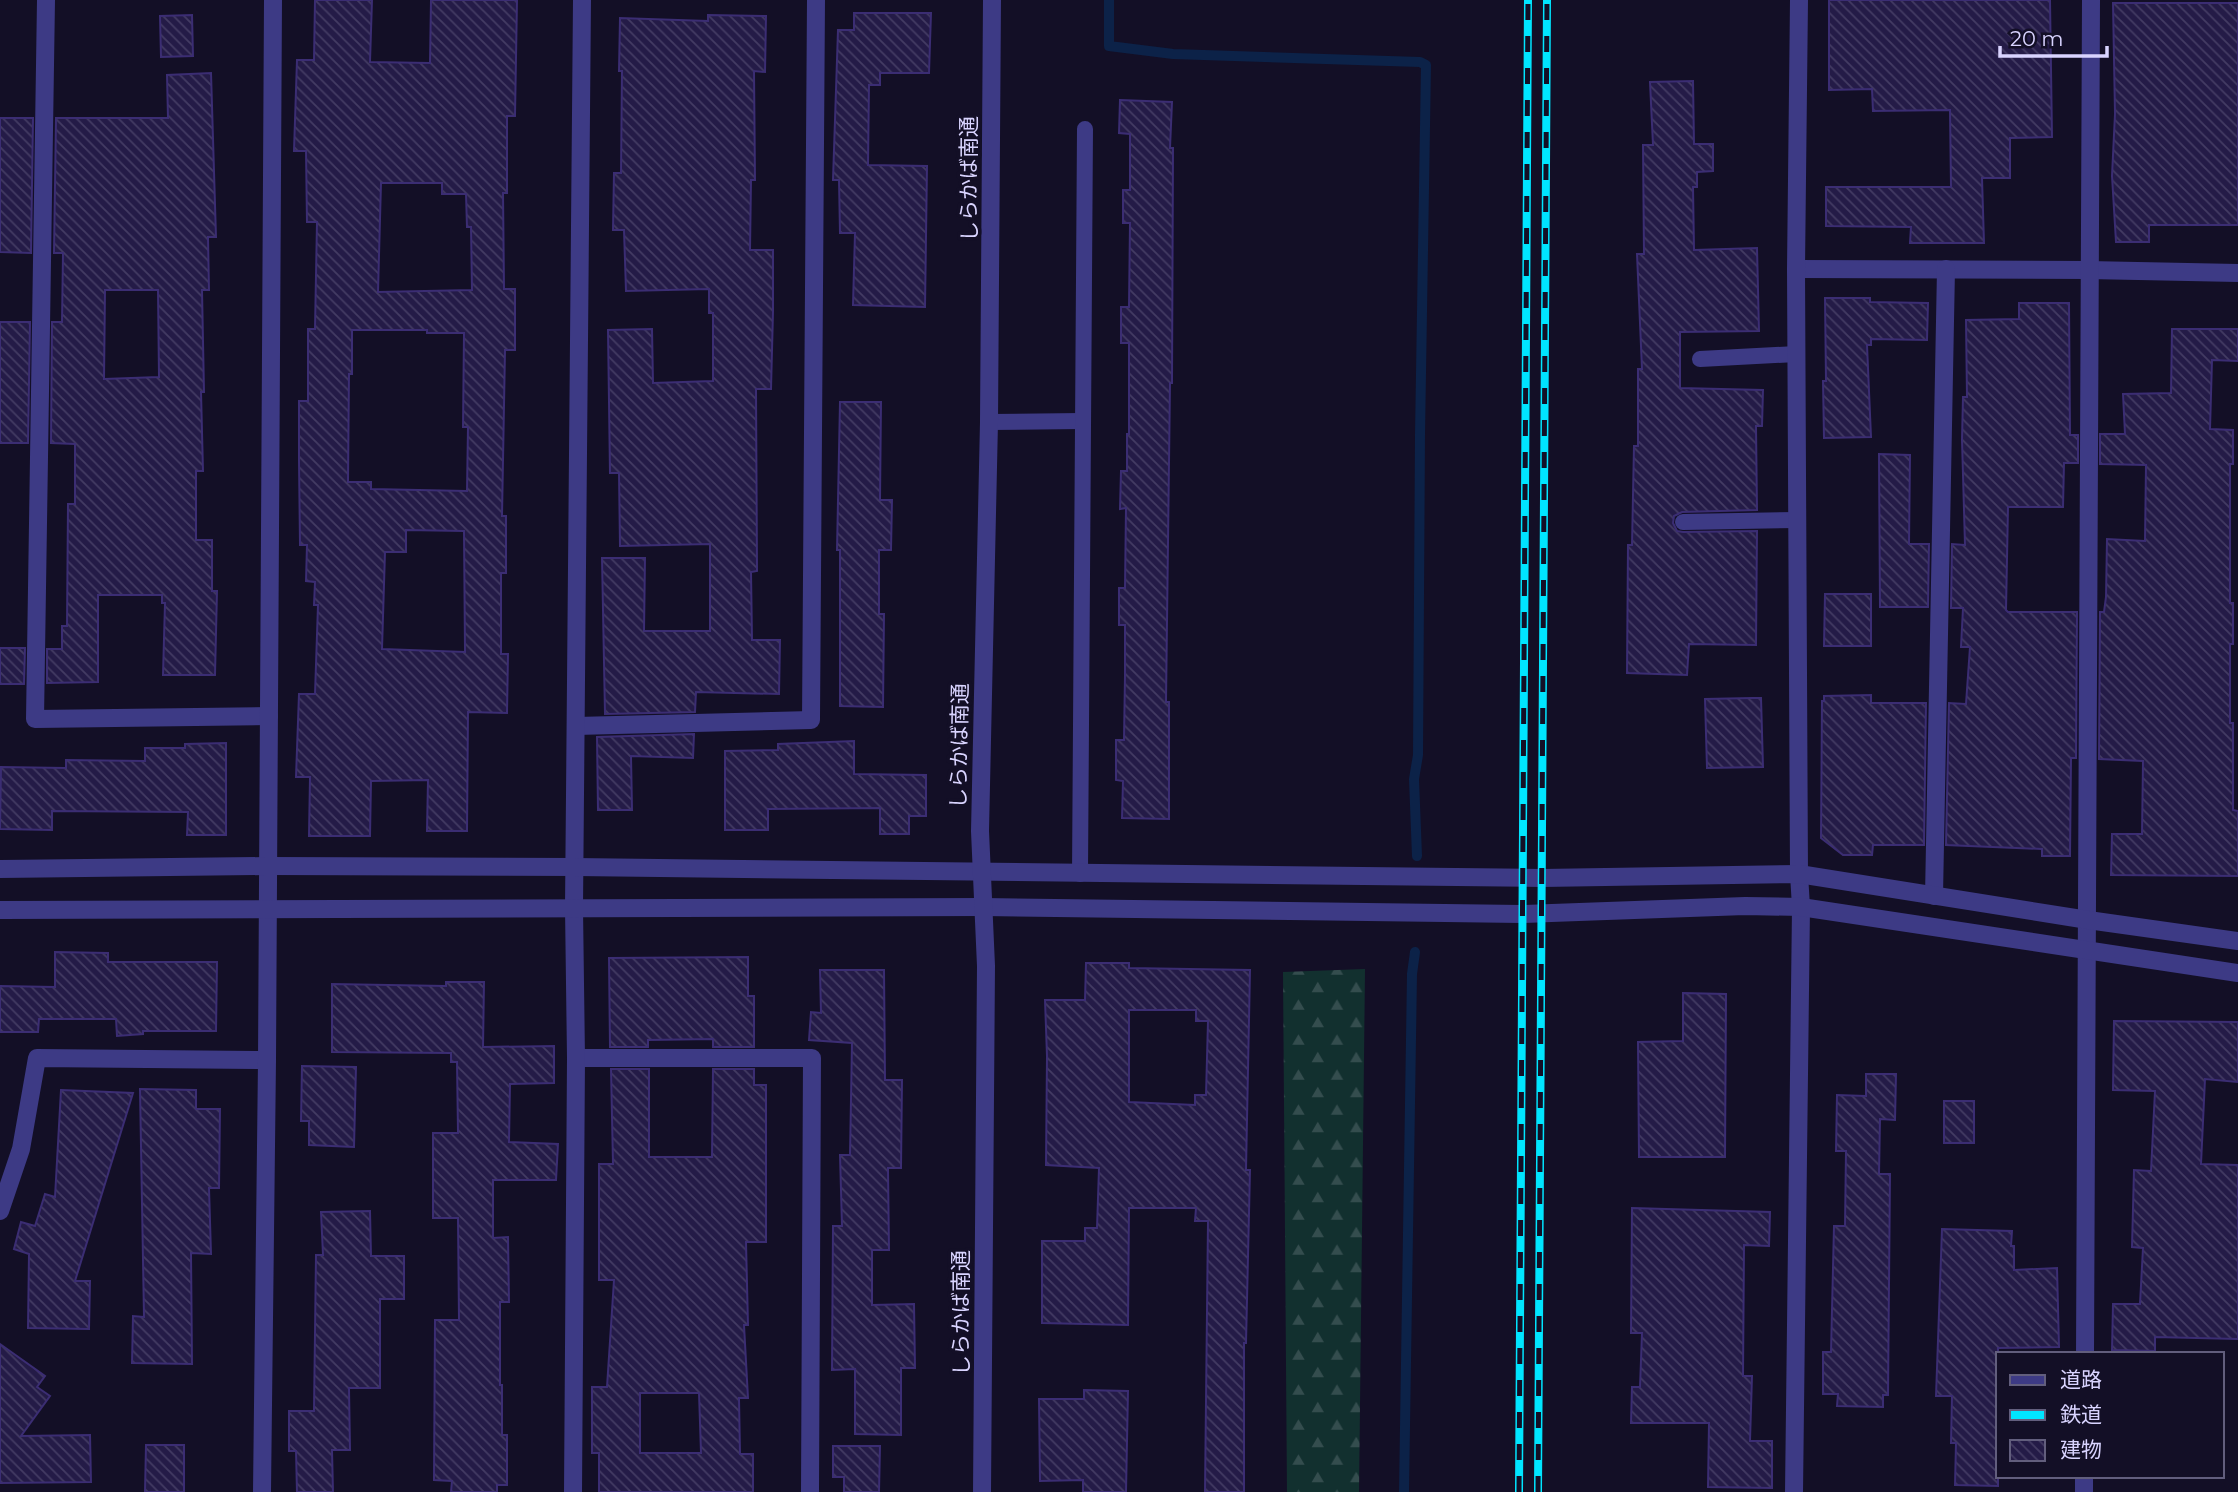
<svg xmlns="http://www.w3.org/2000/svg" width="2238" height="1492" viewBox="0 0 2238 1492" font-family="Montserrat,'Noto Sans JP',sans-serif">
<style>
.forest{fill:url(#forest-firs)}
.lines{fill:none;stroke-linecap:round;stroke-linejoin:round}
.stream{stroke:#0c2248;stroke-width:10}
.building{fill:url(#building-back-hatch);stroke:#3b2d73;stroke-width:2;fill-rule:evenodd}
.service{stroke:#3d3a85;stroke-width:16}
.minor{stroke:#3d3a85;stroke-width:18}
.tertiary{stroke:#3d3a85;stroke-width:18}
.rail-casing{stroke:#00e5ff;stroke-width:8}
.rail{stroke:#130f26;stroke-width:5;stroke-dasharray:16;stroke-linecap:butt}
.labels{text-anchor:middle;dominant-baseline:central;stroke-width:7;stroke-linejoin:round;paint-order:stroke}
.street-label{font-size:21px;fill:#d9d4ff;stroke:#130f26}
</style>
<defs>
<pattern id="forest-firs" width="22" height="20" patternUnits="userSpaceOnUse" patternTransform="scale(1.75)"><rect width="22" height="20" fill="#12302f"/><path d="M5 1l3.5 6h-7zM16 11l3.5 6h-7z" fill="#344d4e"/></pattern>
<pattern id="building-back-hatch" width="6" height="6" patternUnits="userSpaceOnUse" patternTransform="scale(1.75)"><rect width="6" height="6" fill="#241b47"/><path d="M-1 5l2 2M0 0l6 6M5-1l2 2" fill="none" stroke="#433b63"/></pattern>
</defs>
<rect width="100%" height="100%" fill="#130f26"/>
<polygon class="forest" points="1365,969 1359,1492 1287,1492 1283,972"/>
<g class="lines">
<g class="stream">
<polyline points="1109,0 1109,46 1173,54 1420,62 1426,65 1420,435 1418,755 1414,779 1417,856"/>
<polyline points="1404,1492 1412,974 1415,952"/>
</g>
</g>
<g class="building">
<path d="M315 0H372L370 62 430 63 431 0H517L515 116H507V193H503L504 289H515V350H505L502 516H506V573H501V654H508L507 713 468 712 467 831H427L428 780 371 781 370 836H309L310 777H296L299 694H315L318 605H314L315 582 306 581 307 545H300L299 461V401H308V329H315L317 222H307L306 151H294L297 60H314ZM381 183H442V194H466L467 227H471L472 290 378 292ZM352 330H427V333H464L463 427H468L467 491 371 489V482H348L349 374H352ZM406 530 464 531 465 652 382 649 385 552H406Z"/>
<polygon points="1829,0 2050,0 2052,137 2010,138 2010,178 1982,178 1984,243 1910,243 1911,227 1826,226 1826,187 1951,187 1950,110 1873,111 1872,89 1829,90"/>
<polygon points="2113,3 2238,3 2238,225 2149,225 2149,242 2116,242 2112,176 2115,114"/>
<polygon points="854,13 931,13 929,73 880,73 880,85 869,85 868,165 927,166 925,307 853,305 855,233 840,233 839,180 833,180 838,30 854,30"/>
<polygon points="192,15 193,56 161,57 160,16"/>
<polygon points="708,15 766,16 765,72 754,71 755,180 751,180 750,250 773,250 773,312 771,389 756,389 757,571 751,572 752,640 780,640 779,694 696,692 695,712 605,714 602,558 645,558 644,631 710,631 710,544 620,546 619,473 610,473 608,330 652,329 653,383 713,381 713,313 709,313 709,289 626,291 624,230 613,230 614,173 621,173 622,71 619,71 620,18 708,21"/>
<path d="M211 73 216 237H208L209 290H202L204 392H201L203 471H196V540H212V591H217L215 675H163L165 603H162V595H98V682L47 683V649H62V626H67L68 504H75V444L51 443 52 322H62L63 253H54L56 118H168L167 75ZM105 290H158L159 377 104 379Z"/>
<polygon points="1693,81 1694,144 1713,144 1713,171 1697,172 1697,187 1693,187 1694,250 1757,248 1759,331 1680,332 1680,388 1763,390 1762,426 1756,426 1757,510 1682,512 1674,516 1673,523 1677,531 1683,532 1757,531 1756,645 1689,644 1687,675 1627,673 1628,545 1632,545 1634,446 1638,446 1638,369 1642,369 1637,254 1644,254 1643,145 1653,145 1650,82"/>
<polygon points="1120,100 1172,102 1170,148 1173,148 1172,383 1170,383 1166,702 1169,702 1169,819 1122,818 1123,781 1116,780 1116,740 1124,740 1125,675 1125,625 1119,625 1119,588 1125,588 1126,508 1120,509 1121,471 1127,471 1127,434 1129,434 1129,343 1121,343 1121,307 1129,307 1130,223 1123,223 1123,190 1130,190 1130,134 1119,133"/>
<polygon points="0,118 33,118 31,253 0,252"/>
<polygon points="1825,298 1870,298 1870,302 1928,303 1927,340 1871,339 1871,345 1867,345 1871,437 1824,438 1823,381 1826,381"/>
<polygon points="2019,303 2069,303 2070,435 2078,435 2078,463 2064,463 2063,507 2008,507 2006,610 2008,612 2077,612 2076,758 2071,758 2070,856 2042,856 2042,849 1946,845 1949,703 1966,704 1970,647 1961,647 1963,608 1951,608 1952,544 1965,545 1962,440 1963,397 1967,397 1966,320 2019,319"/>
<polygon points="0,322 30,322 28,443 0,443"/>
<polygon points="2172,329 2238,329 2238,361 2212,360 2210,429 2233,430 2233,464 2230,464 2230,603 2233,603 2233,644 2230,644 2230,723 2233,723 2233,810 2238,811 2238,876 2111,875 2112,834 2142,834 2143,761 2099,759 2100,612 2104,612 2106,597 2107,539 2145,541 2146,465 2100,464 2100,434 2125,434 2123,394 2171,393"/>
<polygon points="840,402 881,402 880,500 892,500 891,550 879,550 879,614 884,614 883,707 840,706 840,550 837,550"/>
<polygon points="1879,454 1910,455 1909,544 1929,544 1928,607 1880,607"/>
<polygon points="1825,594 1871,594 1871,646 1824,646"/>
<polygon points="0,648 25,648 24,684 0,684"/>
<polygon points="1871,695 1871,703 1926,703 1924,845 1873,845 1872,855 1843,855 1821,838 1822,701 1824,701 1824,696"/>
<polygon points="1752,698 1761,698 1763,767 1707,768 1705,699"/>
<polygon points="694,734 693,758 631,756 632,810 598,810 597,737"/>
<polygon points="854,741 854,774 926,775 926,816 909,816 909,834 880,834 880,808 768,809 768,830 725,830 725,751 778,750 778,744"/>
<polygon points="226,743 226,835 187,835 188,812 52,811 52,830 0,829 1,767 66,768 66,760 145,761 145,748 185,748 185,744"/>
<polygon points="55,952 108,953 108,962 217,962 216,1031 143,1031 143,1034 117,1036 116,1019 39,1019 38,1032 0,1032 0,986 55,987"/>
<polygon points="748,957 748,996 754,996 754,1047 713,1047 713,1039 648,1040 648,1047 610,1047 609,958"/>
<path d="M1086 963H1129V968L1250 970 1246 1170H1250L1246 1343H1244V1492H1205L1208 1221H1195L1196 1208H1129L1128 1325 1042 1323V1241H1085V1228H1097L1099 1168 1046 1165 1047 1056 1045 1000H1085ZM1129 1010H1196V1021H1208L1206 1095H1195V1105L1129 1102Z"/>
<polygon points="820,970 884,970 885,1080 902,1080 901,1168 888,1168 889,1250 872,1250 872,1305 914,1304 915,1368 901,1368 901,1435 855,1434 855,1369 832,1370 833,1226 842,1226 840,1155 850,1155 852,1043 809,1040 811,1012 821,1013"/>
<polygon points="446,982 484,982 483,1047 554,1046 554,1083 510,1084 509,1142 558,1144 556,1180 493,1180 493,1238 508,1237 509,1302 500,1302 500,1385 502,1385 502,1435 507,1435 507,1485 497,1485 497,1492 451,1492 452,1481 434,1480 435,1320 459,1320 458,1218 433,1218 433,1133 458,1133 457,1062 451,1062 451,1053 332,1052 332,984 446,986"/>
<polygon points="1683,993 1726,994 1725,1157 1639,1157 1638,1042 1683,1041"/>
<polygon points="2114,1021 2238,1022 2238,1082 2205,1079 2201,1164 2238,1165 2238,1339 2155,1337 2155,1351 2112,1350 2113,1304 2140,1304 2143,1248 2132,1247 2134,1170 2151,1171 2155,1091 2113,1090"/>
<polygon points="302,1066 356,1067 354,1147 309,1145 309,1121 301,1121"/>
<path d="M611 1069H649V1157H712L713 1069H754V1085H766V1242H746L748 1325H744L748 1398H739L740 1454H753V1492H599V1453H592V1387H607L614 1280H599V1164H613ZM640 1393H699L701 1453H640Z"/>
<polygon points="1866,1074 1896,1074 1895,1120 1880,1119 1879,1174 1890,1174 1888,1395 1883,1395 1883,1407 1837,1406 1838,1394 1823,1394 1823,1352 1831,1352 1834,1226 1845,1226 1846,1151 1836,1151 1837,1095 1866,1096"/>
<polygon points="140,1089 196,1090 196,1109 220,1109 219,1188 209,1188 211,1254 191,1253 192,1364 132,1363 133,1316 144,1317"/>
<polygon points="61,1090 133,1093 75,1281 90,1281 89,1329 28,1328 29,1254 14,1249 21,1222 35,1226 45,1194 55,1197"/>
<rect x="1944" y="1101" width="30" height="42"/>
<polygon points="1632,1208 1770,1212 1769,1246 1744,1245 1743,1376 1752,1376 1750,1441 1772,1441 1772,1488 1708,1487 1709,1423 1631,1423 1632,1387 1640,1387 1642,1333 1631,1333"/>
<polygon points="370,1211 371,1256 404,1256 404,1299 380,1299 380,1388 349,1388 350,1450 332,1450 333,1492 297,1492 296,1451 289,1451 289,1411 314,1411 316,1255 323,1255 321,1212"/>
<polygon points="1942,1229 2012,1231 2011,1246 2014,1246 2014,1270 2057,1268 2059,1347 1998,1348 1998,1486 1955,1485 1956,1443 1951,1443 1952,1396 1936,1396"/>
<polygon points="0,1344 45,1376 37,1387 50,1396 21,1436 90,1435 91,1482 0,1483"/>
<polygon points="1084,1390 1128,1391 1126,1492 1083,1492 1083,1480 1040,1481 1039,1399 1084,1399"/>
<polygon points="146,1445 184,1445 184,1492 145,1492"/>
<polygon points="833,1446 880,1446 879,1492 844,1492 844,1477 833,1477"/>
</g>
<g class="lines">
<g class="service">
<polyline points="1700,359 1796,354"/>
<polyline points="989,422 1082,421"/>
<polyline points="1683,522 1797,520"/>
<polyline points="1080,874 1085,129"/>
</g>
<g class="minor">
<polyline points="46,0 35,719 269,716"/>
<polyline points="1796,269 2088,270 2238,273"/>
<polyline points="576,726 811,720 816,0"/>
<polyline points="1934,896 1946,269"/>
<polyline points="576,1058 812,1058 810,1492"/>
<polyline points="0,1211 21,1149 37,1058 267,1060"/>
<polyline points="2085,1354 2091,0"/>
<polyline points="262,1492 267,1060 273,0"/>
<polyline points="573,1492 576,1058 574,908 582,0"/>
<polyline points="1794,1492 1801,907 1799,874 1796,269 1799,0"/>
<polyline points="2084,1492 2084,1476"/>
</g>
<g class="tertiary">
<polyline points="0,869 267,866 575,867 1542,878 1799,874 2088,920 2238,941"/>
<polyline points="0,910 983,907 1522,914 1745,906 1801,907 2238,973"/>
<polyline points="982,1492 986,966 980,831 989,422 992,0"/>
</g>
<g class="rail-casing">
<g id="rail">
<polyline points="1519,1492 1528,0"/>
<polyline points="1538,1492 1547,0"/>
</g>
</g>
<use href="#rail" class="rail"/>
</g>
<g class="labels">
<g class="street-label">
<text transform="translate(968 179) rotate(-90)">しらかば南通</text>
<text transform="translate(959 746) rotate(-89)">しらかば南通</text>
<text transform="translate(960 1313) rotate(-90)">しらかば南通</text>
</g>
</g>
<rect x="1996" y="1352" width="228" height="126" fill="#130f26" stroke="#625e7d" stroke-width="2"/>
<rect x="2010" y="1375" width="35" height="10" fill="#3d3a85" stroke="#625e7d" stroke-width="2"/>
<text x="2060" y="1387" font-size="21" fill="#d9d4ff">道路</text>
<rect x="2010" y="1410" width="35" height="10" fill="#00e5ff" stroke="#625e7d" stroke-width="2"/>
<text x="2060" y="1422" font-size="21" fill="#d9d4ff">鉄道</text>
<rect x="2010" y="1440" width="35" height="21" fill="url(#building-back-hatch)" stroke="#625e7d" stroke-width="2"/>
<text x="2060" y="1457" font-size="21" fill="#d9d4ff">建物</text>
<path d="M2000 46v10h107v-10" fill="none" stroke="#d9d4ff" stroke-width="3.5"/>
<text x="2010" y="46" font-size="21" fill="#d9d4ff" stroke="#130f26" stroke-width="5" paint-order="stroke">20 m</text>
</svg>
